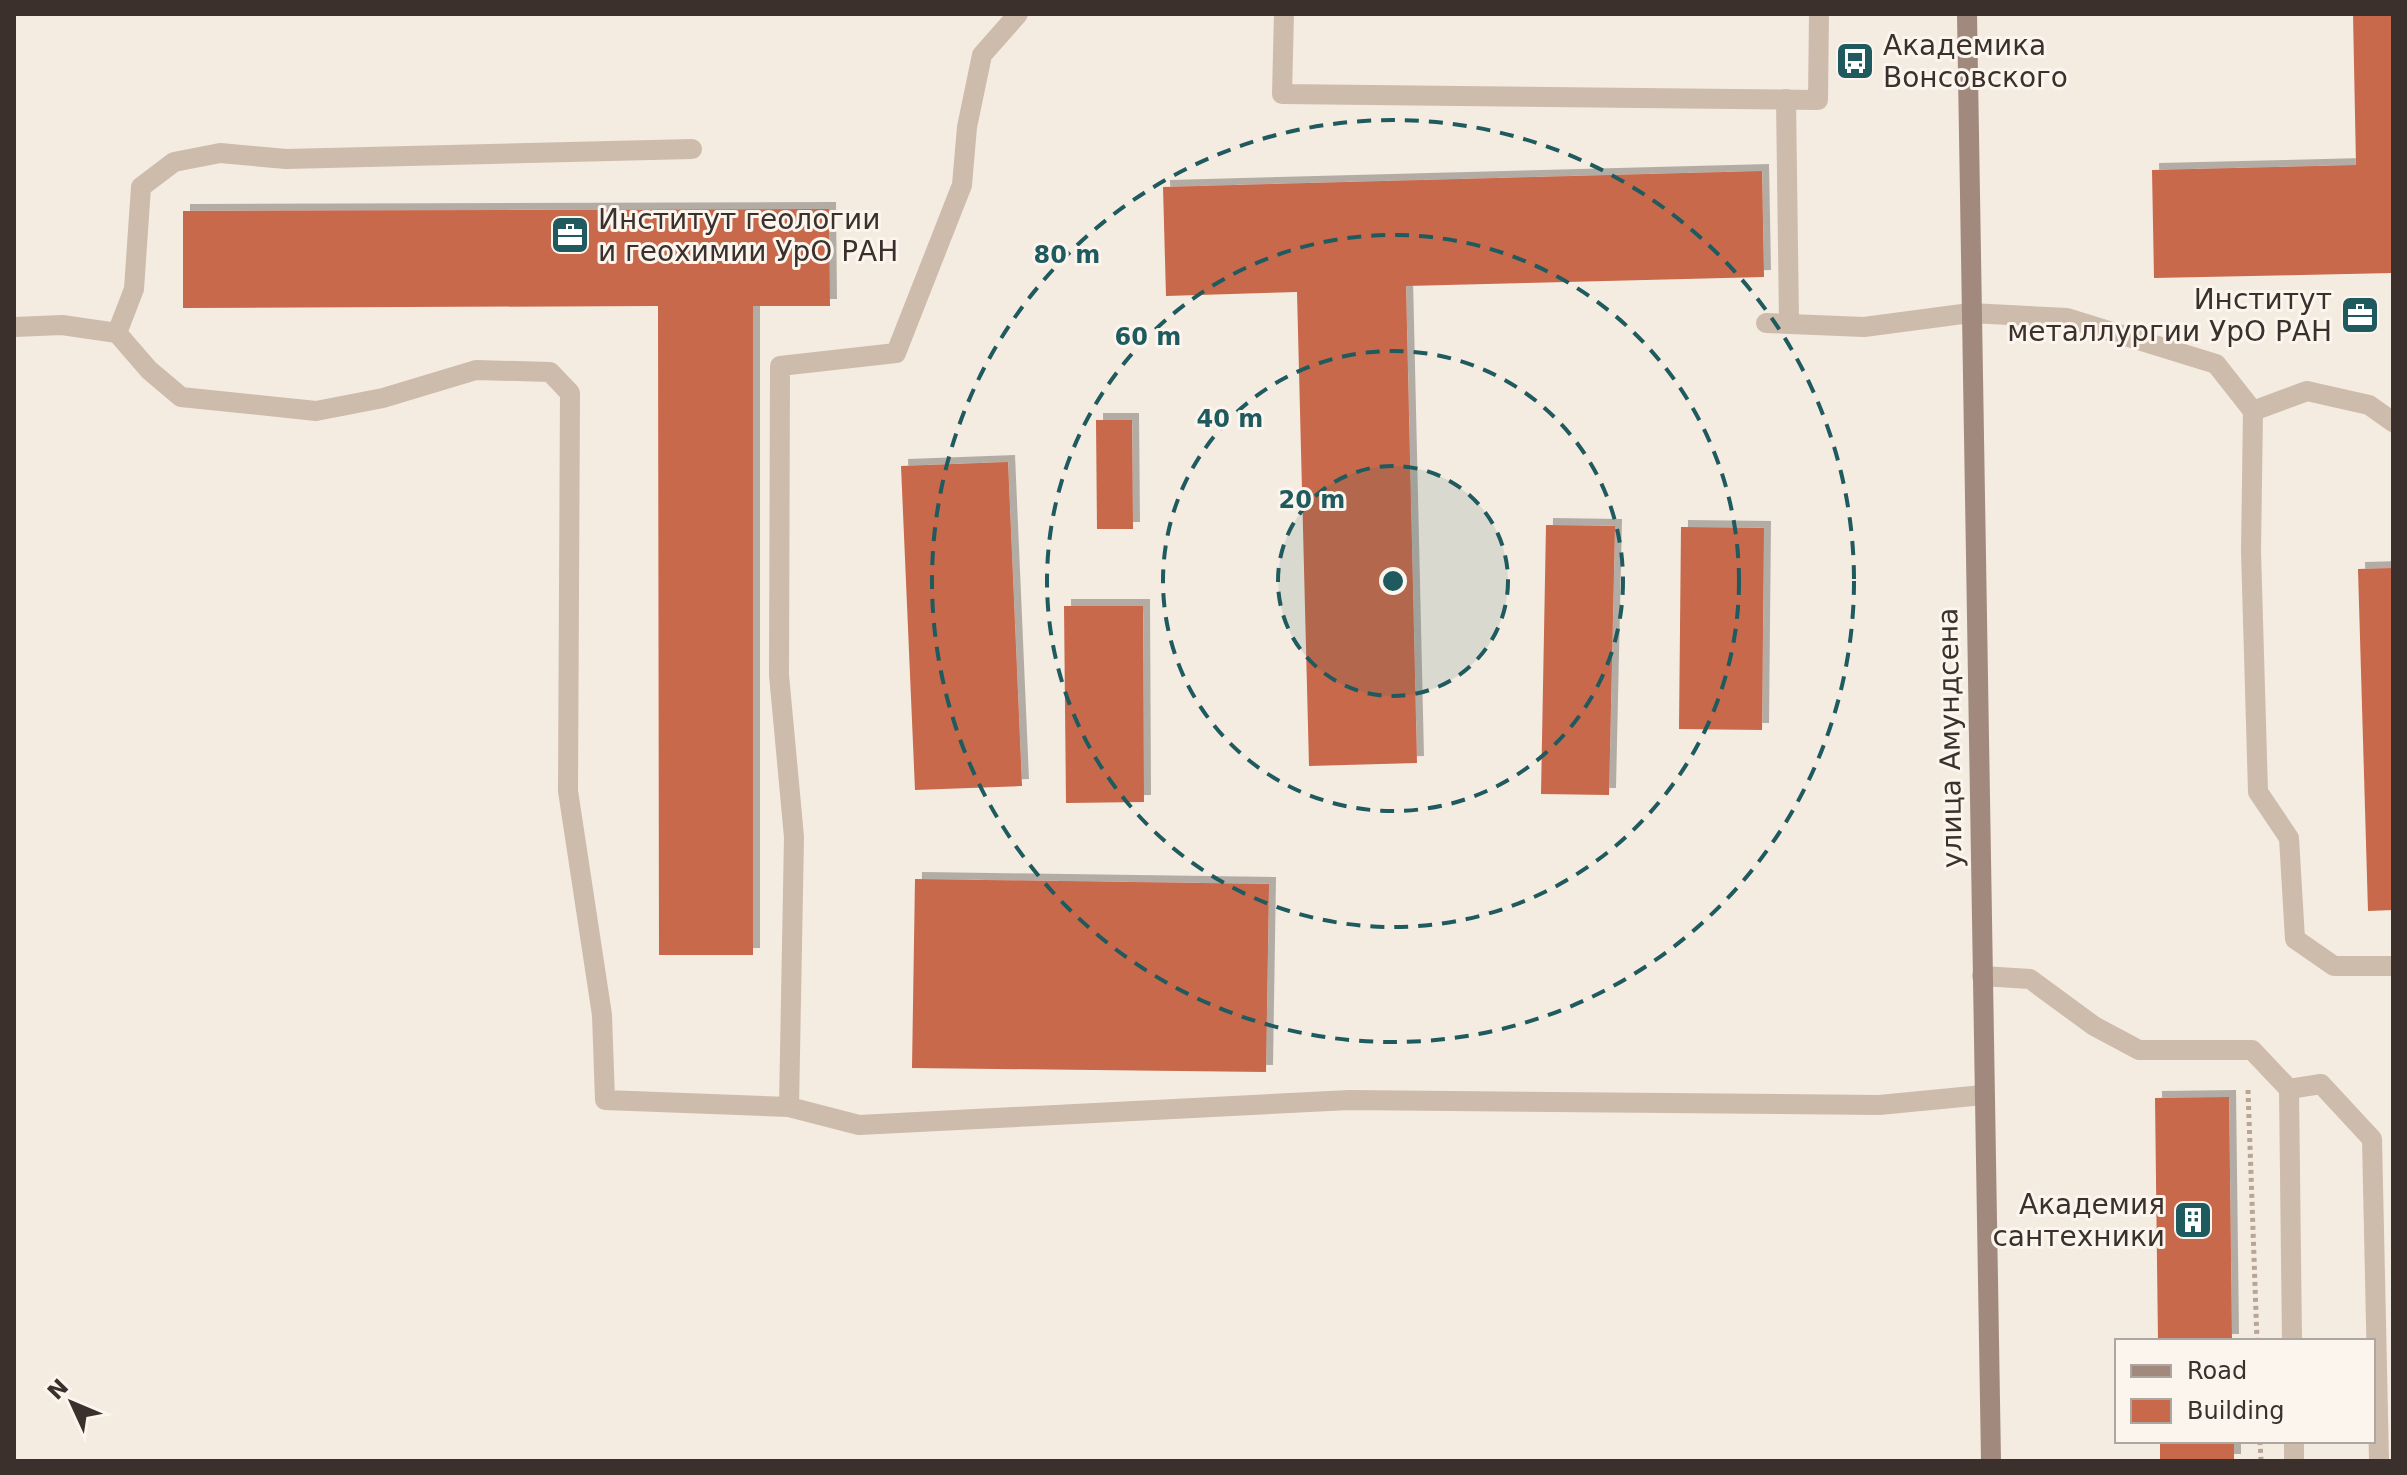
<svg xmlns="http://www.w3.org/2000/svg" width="2407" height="1475" viewBox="0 0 2407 1475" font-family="'DejaVu Sans',sans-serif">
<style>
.building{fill:#c8694b;filter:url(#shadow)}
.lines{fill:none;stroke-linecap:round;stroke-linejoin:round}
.path{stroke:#b9a596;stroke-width:5;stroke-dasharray:4 4;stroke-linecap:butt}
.lane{stroke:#cdbbac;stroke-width:20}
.secondary{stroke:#a18a7d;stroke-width:20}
.ring{fill:none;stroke:#1f5a5e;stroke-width:4;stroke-dasharray:14 10}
.labels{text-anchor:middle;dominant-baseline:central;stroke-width:6;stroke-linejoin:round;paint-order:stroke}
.poi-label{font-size:28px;fill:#3b302b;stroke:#fbf5ee;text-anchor:start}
.street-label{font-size:28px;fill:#3b302b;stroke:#fbf5ee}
.centre{fill:#1f5a5e;stroke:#fbf5ee;stroke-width:4}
.ring-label{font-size:24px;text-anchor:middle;font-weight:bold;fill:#1f5a5e;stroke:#fbf5ee;stroke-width:6;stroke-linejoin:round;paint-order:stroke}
</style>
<defs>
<filter id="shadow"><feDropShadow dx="7" dy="-7" stdDeviation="0" flood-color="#0004"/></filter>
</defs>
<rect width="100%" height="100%" fill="#f4ebe1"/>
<g class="building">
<polygon points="2353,14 2393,14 2393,273 2154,278 2152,170 2356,165"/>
<polygon points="1762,171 1764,277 1406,286 1417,763 1309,766 1297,292 1166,296 1163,187"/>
<polygon points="829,209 830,306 753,306 753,955 659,955 658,306 183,308 183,211"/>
<polygon points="1096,420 1132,420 1133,529 1097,529"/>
<polygon points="1008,462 1022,786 915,790 901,466"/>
<polygon points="1546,525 1615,526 1609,795 1541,794"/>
<polygon points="1681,527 1764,528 1762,730 1679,729"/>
<polygon points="2393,568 2393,910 2368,911 2358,569"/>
<polygon points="1064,606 1143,606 1144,802 1066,803"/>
<polygon points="915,879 1269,884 1266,1072 912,1068"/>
<polygon points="2229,1097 2232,1341 2158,1341 2155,1098"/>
<rect x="2160" y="1441" width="74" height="20"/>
</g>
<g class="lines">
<g class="path">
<polyline points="2248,1090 2257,1341"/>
<polyline points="2260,1441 2261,1460"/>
</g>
<g class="lane">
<polyline points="1284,14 1282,94 1818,100 1819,14"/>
<polyline points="1786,99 1789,322"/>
<polyline points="1766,323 1864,327 1970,313 2067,318 2216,364 2253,411 2251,551 2258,792 2289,838 2295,939 2334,966 2393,966"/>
<polyline points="14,327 62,325 117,333 149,370 181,397 316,411 383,398 476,370 550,372 570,393 568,791 602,1015 605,1100 789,1107 859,1125 1349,1100 1879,1105 1983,1095"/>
<polyline points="117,333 134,289 141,187 174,162 220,153 286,159 692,149"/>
<polyline points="2253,411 2307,391 2369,405 2393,422"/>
<polyline points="1982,976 2030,979 2094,1026 2139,1050 2252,1050 2289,1089 2292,1341"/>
<polyline points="2289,1089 2321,1084 2372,1139 2379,1461"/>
<polyline points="789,1107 794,837 779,675 780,366 896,353 962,185 967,127 982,55 1018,14"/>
<polyline points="2294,1441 2294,1461"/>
</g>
<polyline class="secondary" points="1967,14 1991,1461"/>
</g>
<circle cx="1393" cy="581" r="115" fill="#1f5a5e" fill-opacity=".12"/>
<g class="ring">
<circle cx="1393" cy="581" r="115"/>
<circle cx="1393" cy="581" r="230"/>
<circle cx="1393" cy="581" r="346"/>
<circle cx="1393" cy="581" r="461"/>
</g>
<defs>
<g id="bus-square" transform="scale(2)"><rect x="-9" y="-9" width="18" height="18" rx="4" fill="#1f5a5e" stroke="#fbf5ee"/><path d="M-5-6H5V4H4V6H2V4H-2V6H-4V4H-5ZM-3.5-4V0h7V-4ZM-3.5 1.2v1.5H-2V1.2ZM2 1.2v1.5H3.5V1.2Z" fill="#fff"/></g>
<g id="office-square" transform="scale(2)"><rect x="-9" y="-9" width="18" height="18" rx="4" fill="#1f5a5e" stroke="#fbf5ee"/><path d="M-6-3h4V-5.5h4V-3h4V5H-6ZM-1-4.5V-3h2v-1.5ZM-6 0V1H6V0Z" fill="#fff"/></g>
<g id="building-square" transform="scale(2)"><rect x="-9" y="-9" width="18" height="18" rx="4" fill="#1f5a5e" stroke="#fbf5ee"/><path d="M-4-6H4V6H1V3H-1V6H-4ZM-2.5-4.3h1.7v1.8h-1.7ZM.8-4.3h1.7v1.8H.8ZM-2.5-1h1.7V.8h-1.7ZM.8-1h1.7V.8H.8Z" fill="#fff"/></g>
</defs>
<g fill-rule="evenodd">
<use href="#bus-square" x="1855" y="61"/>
<use href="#office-square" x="570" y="235"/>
<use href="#office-square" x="2360" y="315"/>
<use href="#building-square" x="2193" y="1220"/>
</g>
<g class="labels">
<g class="poi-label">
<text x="1883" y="45">Академика<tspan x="1883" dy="32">Вонсовского</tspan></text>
<text x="598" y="219">Институт геологии<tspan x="598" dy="32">и геохимии УрО РАН</tspan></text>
<text x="2332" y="299" text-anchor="end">Институт<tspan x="2332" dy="32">металлургии УрО РАН</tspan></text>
<text x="2165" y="1204" text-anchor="end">Академия<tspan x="2165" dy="32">сантехники</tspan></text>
</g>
<g class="street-label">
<text transform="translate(1950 738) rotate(-91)">улица Амундсена</text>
</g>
</g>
<circle cx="1393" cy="581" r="12" class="centre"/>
<g class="ring-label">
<text x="1067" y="263">80 m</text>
<text x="1148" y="345">60 m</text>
<text x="1230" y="427">40 m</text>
<text x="1312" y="508">20 m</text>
</g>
<rect width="2407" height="1475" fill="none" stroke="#3b302b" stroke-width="32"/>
<rect x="2115" y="1339" width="260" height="104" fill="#fbf5ee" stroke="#aea6a0" stroke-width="2"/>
<rect x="2131" y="1365" width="40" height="12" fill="#a18a7d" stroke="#aea6a0" stroke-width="2"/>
<text x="2187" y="1379" font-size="24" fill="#3b302b">Road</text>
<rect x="2131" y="1399" width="40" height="24" fill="#c8694b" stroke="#aea6a0" stroke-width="2"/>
<text x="2187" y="1419" font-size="24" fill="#3b302b">Building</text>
<g transform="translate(72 1403) rotate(314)" stroke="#fbf5ee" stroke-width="6" paint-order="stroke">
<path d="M0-6L14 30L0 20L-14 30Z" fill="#3b302b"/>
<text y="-12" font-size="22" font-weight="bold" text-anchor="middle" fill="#3b302b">N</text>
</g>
</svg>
